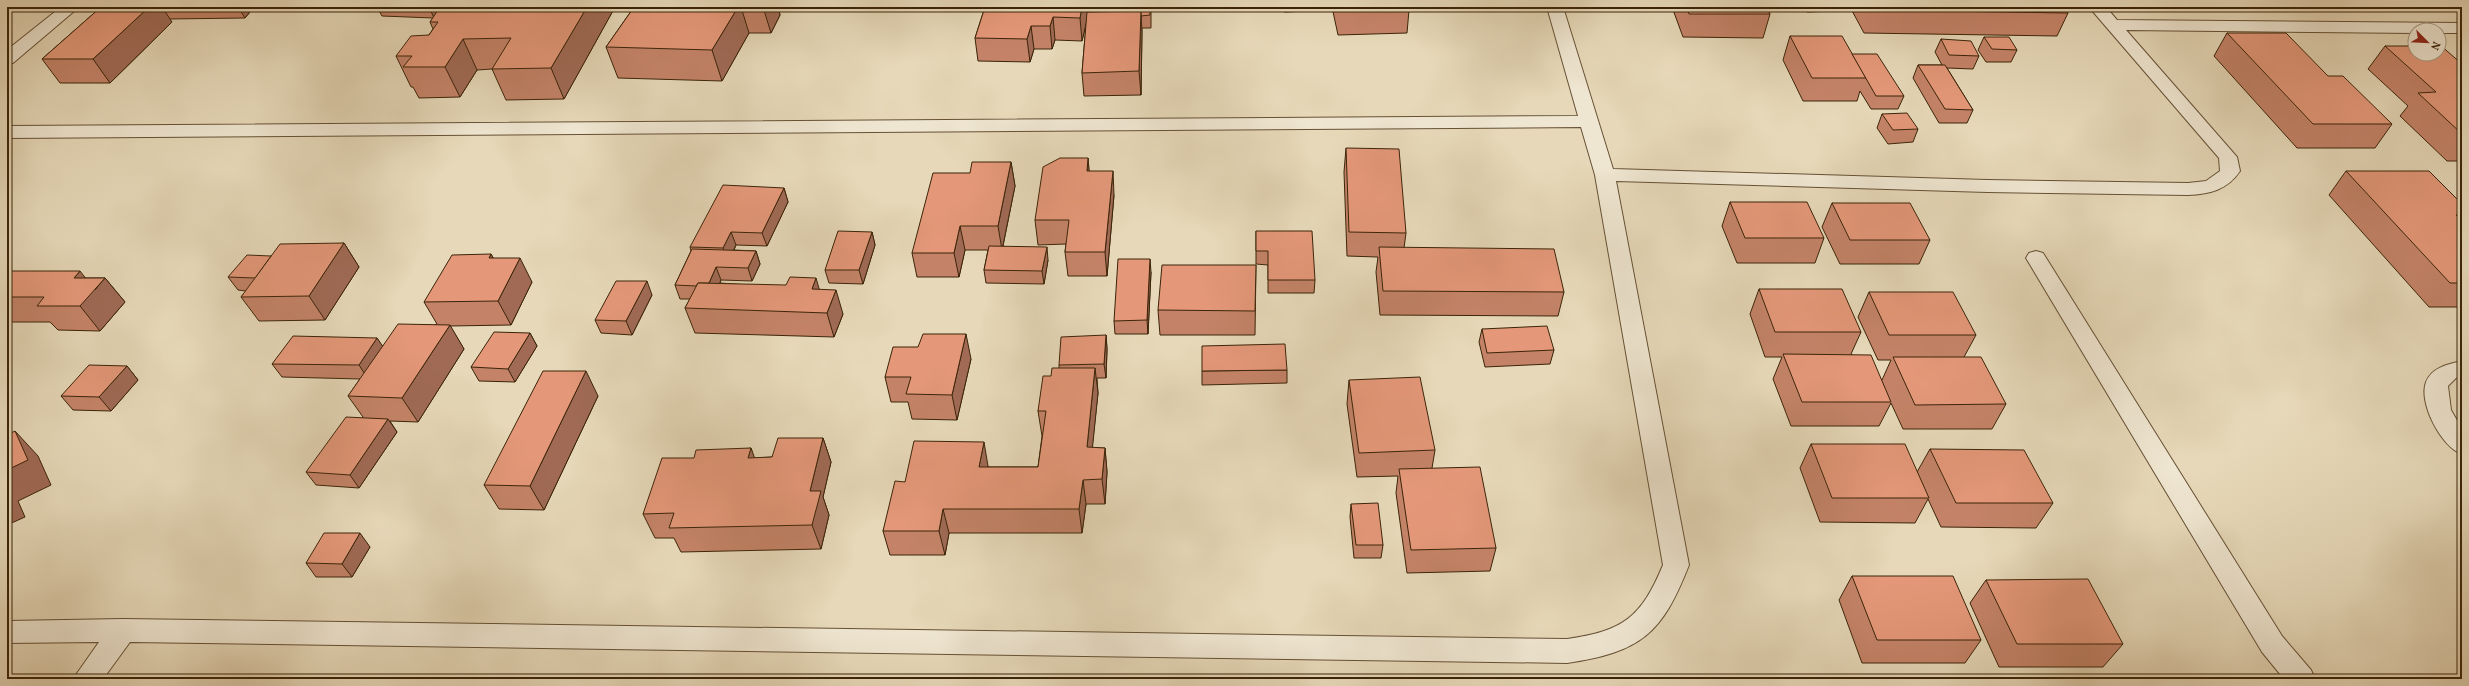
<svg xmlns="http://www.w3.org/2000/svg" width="2469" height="686" viewBox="0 0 2469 686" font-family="Vollkorn,serif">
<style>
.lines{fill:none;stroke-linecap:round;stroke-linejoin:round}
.minor-casing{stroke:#665135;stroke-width:2}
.minor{fill:#efe6d1;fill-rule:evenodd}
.wall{fill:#c48368;stroke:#3b2409}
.shaded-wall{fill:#a06a55;stroke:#3b2409}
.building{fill:#e49879;stroke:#3b2409}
</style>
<rect width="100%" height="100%" fill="#e6d8b8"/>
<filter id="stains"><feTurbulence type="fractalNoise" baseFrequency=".005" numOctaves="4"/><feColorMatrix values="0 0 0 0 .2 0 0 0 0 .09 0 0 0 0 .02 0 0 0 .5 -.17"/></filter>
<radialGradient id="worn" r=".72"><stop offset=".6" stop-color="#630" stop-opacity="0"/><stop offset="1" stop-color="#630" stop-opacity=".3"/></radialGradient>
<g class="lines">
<g class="minor-casing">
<g id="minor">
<polygon points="61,7 79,7 13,63 7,64 7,50"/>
<path d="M1547 7H1563L1613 169 1987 180 2188 183 2206 181 2220 171 2219 158 2089 7H2106L2117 20 2462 23V33H2439V30H2415V33L2126 30 2237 157 2240 171C2227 190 2210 194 2188 195L1987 192 1616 181 1689 565C1662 634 1641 652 1567 663L130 642 103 679H73L99 642 7 643V621L123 619 1567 639C1623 631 1641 618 1663 565L1595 175 1581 127 7 138V126L1578 116Z"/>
<polygon points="2036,251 2043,253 2282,636 2311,670 2315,679 2284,679 2262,652 2026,258 2029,253"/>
<path d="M2462 361V377L2456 378 2448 386 2451 410 2462 429V454C2442 448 2418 403 2426 382 2432 367 2449 364 2462 361Z"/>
</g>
</g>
<use href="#minor" class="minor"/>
</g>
<g class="wall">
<polygon points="101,7 254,7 245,18 169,19 172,22 110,83 60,83 42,59"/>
<polygon points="377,7 615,7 564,99 506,100 492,69 477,70 460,97 419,98 413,87 411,87 396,56 429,35 433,29 430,22 433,18 382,16"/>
<polygon points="634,7 778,7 780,15 771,33 749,33 722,81 618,78 606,47"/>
<polygon points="985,7 1088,12 1099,12 1151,7 1151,28 1142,28 1141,95 1084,96 1082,73 1086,24 1082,41 1055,40 1052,49 1034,49 1030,62 978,61 975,38"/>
<polygon points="1283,7 1313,7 1312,11 1284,12"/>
<polygon points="1332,7 1408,7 1409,10 1407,33 1338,35"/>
<polygon points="1417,7 1478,7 1477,10 1417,11"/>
<polygon points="1662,7 1766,7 1770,14 1763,38 1683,37 1672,7"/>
<polygon points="1803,7 1835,7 1834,11 1807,12"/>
<polygon points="1850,7 2064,7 2068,13 2057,36 1864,33"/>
<polygon points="2227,33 2328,76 2392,124 2375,148 2297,148 2214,56"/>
<polygon points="1790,36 1852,54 1904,96 1898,109 1871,109 1860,91 1857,101 1803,101 1783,60"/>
<polygon points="1984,37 2017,50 2011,62 1986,62 1978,50"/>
<polygon points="1941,39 1979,56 1973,69 1947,68 1973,110 1967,123 1939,123 1913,78 1918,65 1942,65 1935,52"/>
<polygon points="2385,46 2460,63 2462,61 2462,161 2447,161 2400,116 2408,106 2368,69"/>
<polygon points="1882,114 1918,129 1913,142 1888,144 1877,128"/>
<polygon points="1346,148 1406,233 1404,248 1564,292 1558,316 1380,315 1376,272 1378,257 1347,256 1344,172"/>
<polygon points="1088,158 1089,171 1114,195 1107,276 1068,276 1065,252 1066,244 1038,245 1035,220"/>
<polygon points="1011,162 1015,186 1003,246 1048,260 1044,284 986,283 984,270 988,250 965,250 959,277 917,277 912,253 970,173"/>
<polygon points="2346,171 2462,204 2462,307 2429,307 2329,195"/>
<polygon points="784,188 788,202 767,246 736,245 734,250 756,251 760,264 752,281 721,280 720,283 819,290 843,314 834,337 695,333 685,308 690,299 680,299 675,285 691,251 690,247"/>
<polygon points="1730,202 1824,238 1815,263 1737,263 1722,226"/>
<polygon points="1832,203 1930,240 1919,264 1840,264 1822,227"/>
<polygon points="1256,231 1315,280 1314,293 1268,293 1268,265 1256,264"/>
<polygon points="872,232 875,245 863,284 829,283 825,270"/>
<polygon points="344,243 359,267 325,320 259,321 241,297 246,291 238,290 228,277 271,256"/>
<polygon points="491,254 493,258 532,282 511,325 450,326 464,349 418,422 390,421 397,432 359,488 316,485 306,472 363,417 348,396 360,379 282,377 272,364 377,338 382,346 437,324 424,302"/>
<polygon points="1256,265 1255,335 1160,335 1158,310"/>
<polygon points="7,271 85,278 105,278 125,302 100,331 58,330 50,322 7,322"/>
<polygon points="1151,272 1148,334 1115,334 1114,321"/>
<polygon points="1759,289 1861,332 1851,354 1882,380 1891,360 1878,360 1858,317 1869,292 1976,335 1964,357 2006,404 1992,429 1903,429 1891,403 1879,426 1791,426 1773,379 1782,357 1765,357 1750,314"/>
<polygon points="652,295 632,335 601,333 595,320"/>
<polygon points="1482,329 1554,350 1550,364 1485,367 1479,342"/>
<polygon points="530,333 537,346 515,382 479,381 471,367"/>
<polygon points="1106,335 1107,349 1106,378 1097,378 1098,393 1092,448 1105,448 1107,472 1105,504 1086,504 1082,533 949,533 945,555 890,555 883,531 905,482 988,466 988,467 1038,467 1042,436 1038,411 1051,376 1059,368 1059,365"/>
<polygon points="971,359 957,420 912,419 908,402 891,402 885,377"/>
<polygon points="127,366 138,380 111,411 73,410 61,396"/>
<polygon points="1287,370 1287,383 1202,385 1202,371"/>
<polygon points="1349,380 1435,450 1432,468 1496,548 1490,571 1407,573 1396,493 1398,476 1357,477 1347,404"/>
<polygon points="598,396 544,510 499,509 484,485"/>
<polygon points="823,438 831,462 823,497 829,515 821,549 681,552 674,538 655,538 643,514 694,458 751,448 754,458 772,457"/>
<polygon points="1811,444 1917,472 1930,449 2053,503 2036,528 1941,527 1928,499 1915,523 1820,522 1800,468"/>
<polygon points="1351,504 1383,545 1381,558 1354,558 1350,517"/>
<polygon points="370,547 352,577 316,577 306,563"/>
<polygon points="1852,576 1981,640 1965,663 1862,663 1839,600"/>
<polygon points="1986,580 2123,644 2103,667 1999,667 1970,603"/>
</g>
<g class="shaded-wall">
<polygon points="149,7 162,7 172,22 110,83 93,59"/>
<polygon points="238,7 254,7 245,18"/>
<polygon points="429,7 443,7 434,18"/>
<polygon points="587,7 615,7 564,99 551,68"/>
<polygon points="738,7 741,7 749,33 722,81 712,50"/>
<polygon points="763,7 778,7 780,15 771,33"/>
<polygon points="1082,7 1090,7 1082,41 1080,18"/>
<polygon points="1141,11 1142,34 1141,95 1139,71"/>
<polygon points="1053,17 1055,40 1052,49 1050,26"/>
<polygon points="1031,26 1034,49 1030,62 1027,39"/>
<polygon points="463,39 477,70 460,97 445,67"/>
<polygon points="1088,158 1090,182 1087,171"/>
<polygon points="1011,162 1015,186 1002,250 998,226"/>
<polygon points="1113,171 1114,195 1107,276 1105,252"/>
<polygon points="784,188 788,202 767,246 762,233"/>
<polygon points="960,226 965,250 959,277 954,253"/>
<polygon points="731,232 736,245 728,261 723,248"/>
<polygon points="872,232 875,245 863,284 859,270"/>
<polygon points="344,243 359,267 325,320 309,296"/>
<polygon points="1047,247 1048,260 1044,284 1042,271"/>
<polygon points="756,251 760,264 752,281 748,268"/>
<polygon points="491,254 504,278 489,258"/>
<polygon points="520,258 532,282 511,325 498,301"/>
<polygon points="1150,259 1151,272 1148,334 1147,320"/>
<polygon points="716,267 721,280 713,299 708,286"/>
<polygon points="80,271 95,290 105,278 125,302 100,331 80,306 74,278"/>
<polygon points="816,278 823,302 812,289"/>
<polygon points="647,281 652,295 632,335 626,321"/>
<polygon points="836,290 843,314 834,337 827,313"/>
<polygon points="450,325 464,349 418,422 402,398"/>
<polygon points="530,333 537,346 515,382 508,369"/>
<polygon points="966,334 971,359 957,420 952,395"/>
<polygon points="1106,335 1107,349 1106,378 1104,364"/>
<polygon points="377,338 386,351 368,379 359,365"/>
<polygon points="127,366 138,380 111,411 99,397"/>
<polygon points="1095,368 1098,393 1090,472 1087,447"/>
<polygon points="586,371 598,396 544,510 530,486"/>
<polygon points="388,419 397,432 359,488 350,475"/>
<polygon points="15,431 38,456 51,485 18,501 25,517 7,525 7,470"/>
<polygon points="823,438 831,462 823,497 829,515 821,549 812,525 810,491"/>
<polygon points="984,442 988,466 984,491 979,467"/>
<polygon points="751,448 760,473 748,458"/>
<polygon points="1105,448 1107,472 1105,504 1102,479"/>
<polygon points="1083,480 1086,504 1082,533 1079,509"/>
<polygon points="943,509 949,533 945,555 939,531"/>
<polygon points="360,533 370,547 352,577 342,564"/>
</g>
<g class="building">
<polygon points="101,7 149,7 93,59 42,59"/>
<polygon points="440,7 587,7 551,68 492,69 511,38 463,39 445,67 403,67 412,56 396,56 411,36 429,35 438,22 430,22"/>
<polygon points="634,7 738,7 712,50 606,47"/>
<polygon points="985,7 1082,7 1080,18 1053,17 1050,26 1031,26 1027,39 975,38"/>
<polygon points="1099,7 1150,7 1150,15 1141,16 1141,11 1099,12"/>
<polygon points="1338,7 1408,7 1409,10 1339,11"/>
<polygon points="1687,7 1766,7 1770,14 1689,14"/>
<polygon points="1871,7 1965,7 1966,9 1965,7 2064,7 2068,13 1873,10"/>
<polygon points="1141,11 1139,71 1082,73 1087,12"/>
<polygon points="2227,33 2286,33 2328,76 2343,76 2392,124 2313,124"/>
<polygon points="1790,36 1842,36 1866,78 1812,78"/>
<polygon points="1984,37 2009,37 2017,50 1992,49"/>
<polygon points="1941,39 1971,41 1979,56 1949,55"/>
<polygon points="2439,45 2440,45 2462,64 2462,134 2418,93 2436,92 2385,46 2415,46 2415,54 2439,54"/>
<polygon points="1852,54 1877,54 1904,96 1876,96"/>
<polygon points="1918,65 1945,65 1973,110 1945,109"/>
<polygon points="1907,113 1918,129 1893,130 1882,114"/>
<polygon points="1346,148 1399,149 1406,233 1349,232"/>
<polygon points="1060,158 1088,158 1087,171 1113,171 1105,252 1065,252 1069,220 1035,220 1043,167"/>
<polygon points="972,162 1011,162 998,226 960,226 954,253 912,253 933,173 970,173"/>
<polygon points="2346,171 2429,171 2462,204 2462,215 2456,215 2462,221 2462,283 2450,283"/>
<polygon points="723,185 784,188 762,233 731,232 723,248 690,247"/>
<polygon points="1730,202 1807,202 1824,238 1745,238"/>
<polygon points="1832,203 1910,203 1930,240 1850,240"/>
<polygon points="838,231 872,232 859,270 825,270"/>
<polygon points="1256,231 1312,231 1315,280 1268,280 1268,251 1256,251"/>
<polygon points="344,243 309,296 241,297 280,244"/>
<polygon points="989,246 1047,247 1042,271 984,270"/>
<polygon points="1379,247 1554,249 1564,292 1383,291"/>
<polygon points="692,249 756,251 748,268 716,267 709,283 698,283 696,286 675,285"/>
<polygon points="491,254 489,258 520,258 498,301 424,302 452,255"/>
<polygon points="247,255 271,256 255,278 228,277"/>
<polygon points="1118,259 1150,259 1147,320 1114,321"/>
<polygon points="1162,265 1256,265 1255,311 1158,310"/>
<polygon points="7,271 80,271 74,278 105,278 80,306 37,306 44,297 7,297"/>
<polygon points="790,277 816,278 812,289 836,290 827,313 685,308 698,283 786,285"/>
<polygon points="616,281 647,281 626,321 595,320"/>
<polygon points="1759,289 1842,289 1861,332 1775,332"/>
<polygon points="1869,292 1953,292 1976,335 1889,335"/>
<polygon points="398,324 450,325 402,398 348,396"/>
<polygon points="1547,326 1554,350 1487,353 1482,329"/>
<polygon points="494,332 530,333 508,369 471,367"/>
<polygon points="923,334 966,334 952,395 906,394 911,377 885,377 893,347 918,347"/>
<polygon points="1106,335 1104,364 1059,365 1061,337"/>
<polygon points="293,336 377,338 359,365 272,364"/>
<polygon points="1285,344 1287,370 1202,371 1202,346"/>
<polygon points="1783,354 1871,355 1891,402 1802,402"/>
<polygon points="1893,357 1981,357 2006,404 1915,405"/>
<polygon points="89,365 127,366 99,397 61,396"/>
<polygon points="1052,368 1095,368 1087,447 1105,448 1102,479 1083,480 1079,509 943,509 939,531 883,531 895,481 905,482 914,441 984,442 979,467 1038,467 1046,411 1038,411 1043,376 1051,376"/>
<polygon points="543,371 586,371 530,486 484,485"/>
<polygon points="1420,377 1435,450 1359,453 1349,380"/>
<polygon points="346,417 388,419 350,475 306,472"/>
<polygon points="15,431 28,460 7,470 7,435"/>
<polygon points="778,438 823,438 810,491 821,491 812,525 669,528 674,513 643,514 662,458 694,458 696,450 751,448 748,458 772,457"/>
<polygon points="1811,444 1905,444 1929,498 1832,498"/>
<polygon points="1930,449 2024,450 2053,503 1956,503"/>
<polygon points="1480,467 1496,548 1411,550 1399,469"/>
<polygon points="1378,503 1383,545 1356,545 1351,504"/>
<polygon points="324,533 360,533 342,564 306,563"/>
<polygon points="1852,576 1953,576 1981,640 1877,640"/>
<polygon points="2088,579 2123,644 2017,644 1986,580"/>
</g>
<rect width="2469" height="686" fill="none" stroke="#e6d8b8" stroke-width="24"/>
<rect x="8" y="8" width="2453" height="670" fill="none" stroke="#3b2409" stroke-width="2"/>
<rect x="12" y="12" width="2445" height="662" fill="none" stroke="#3b2409"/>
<g transform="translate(2427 42) rotate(114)"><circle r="19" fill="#efe6d1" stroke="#a79881"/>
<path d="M0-3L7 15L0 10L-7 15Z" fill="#8f2418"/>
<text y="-6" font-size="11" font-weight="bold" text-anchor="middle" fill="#3b2409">N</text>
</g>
<rect width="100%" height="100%" filter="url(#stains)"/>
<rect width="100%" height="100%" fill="url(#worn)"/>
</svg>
